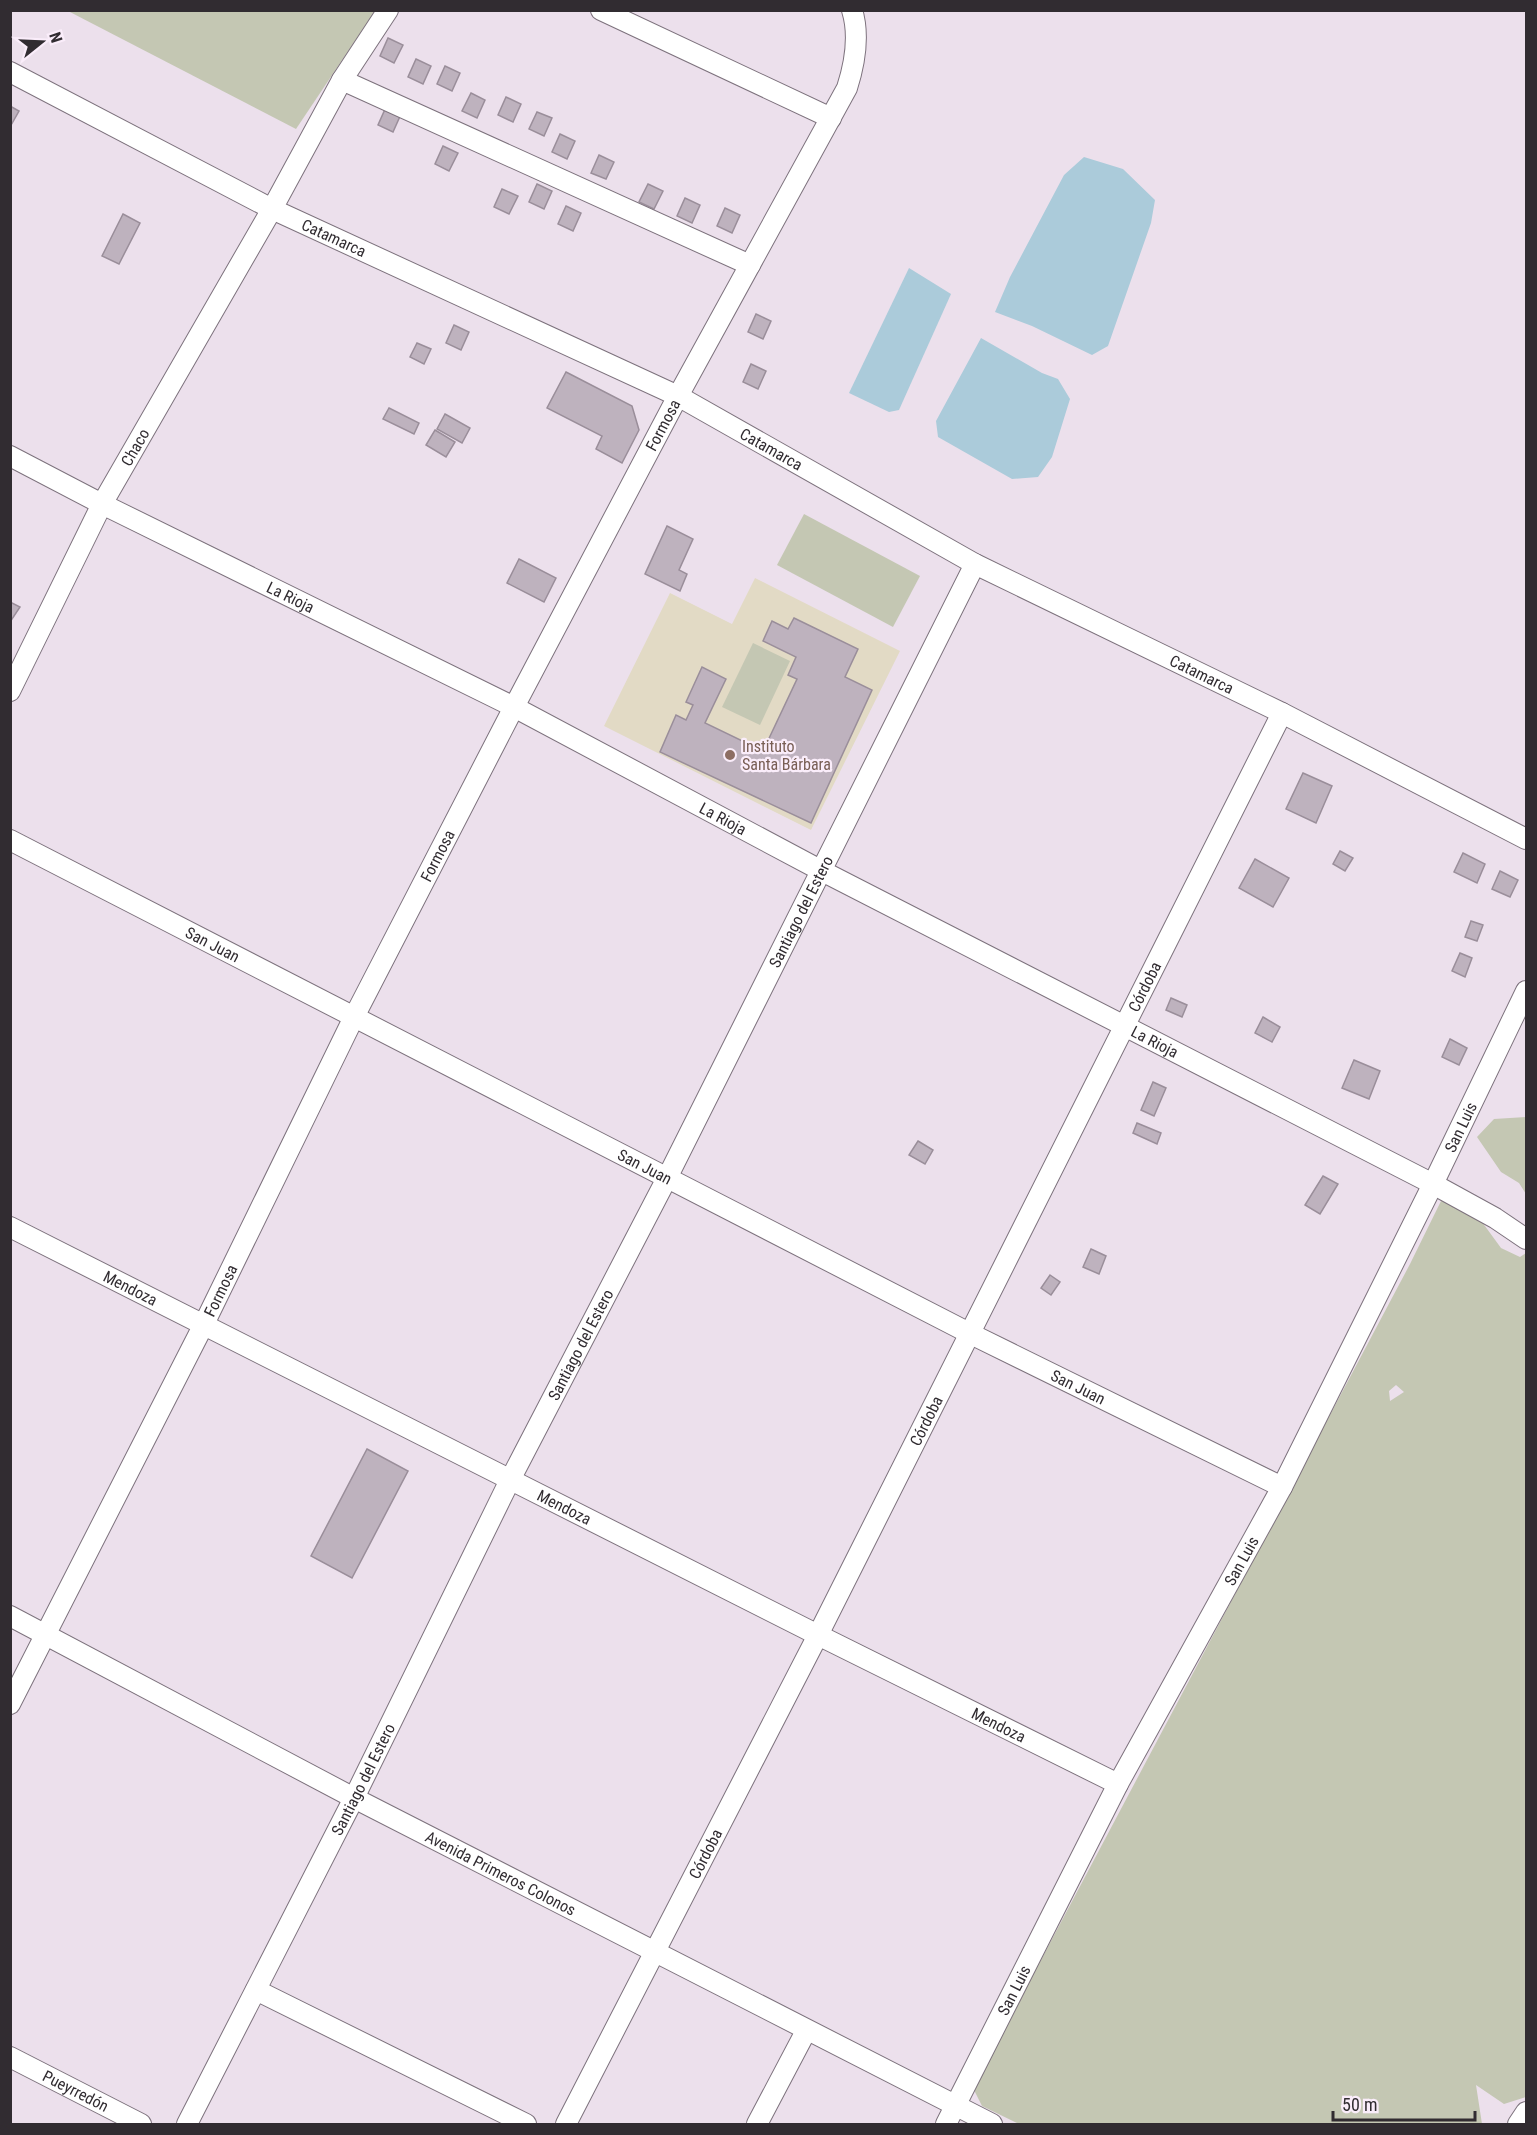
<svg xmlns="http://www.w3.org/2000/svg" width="1537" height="2135" viewBox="0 0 1537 2135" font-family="'Roboto Condensed',sans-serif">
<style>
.education{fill:#e2dac5}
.green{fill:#c4c7b3;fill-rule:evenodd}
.water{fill:#abcbda}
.building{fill:#beb2be;stroke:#9a8e9a;stroke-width:1.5}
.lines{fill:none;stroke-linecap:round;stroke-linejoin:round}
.minor-casing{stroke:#7d727d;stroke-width:22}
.minor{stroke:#fff;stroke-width:20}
.education-dot{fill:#8d6e63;stroke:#faedfa;stroke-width:2}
.labels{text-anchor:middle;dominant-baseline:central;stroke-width:4.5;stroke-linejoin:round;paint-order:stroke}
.street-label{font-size:16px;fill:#312c31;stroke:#faedfa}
.education-label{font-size:16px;fill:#785e54;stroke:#faedfa;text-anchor:start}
</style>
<rect width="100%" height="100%" fill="#ece0ec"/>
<polygon class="education" points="755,578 900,651 811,830 604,726 670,593 732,624"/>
<g class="green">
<polygon points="68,11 375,11 296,129"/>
<polygon points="804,514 920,576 893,627 777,565"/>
<polygon points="753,643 790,661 760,725 722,707"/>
<polygon points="1526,1117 1526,1194 1519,1183 1501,1172 1477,1137 1494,1119"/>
<path d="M1441 1201 1474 1211 1501 1248 1520 1257 1526 1253V2097L1504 2104 1476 2085 1482 2124H1019L982 2106 973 2088 1410 1264ZM1396 1385 1404 1392 1390 1401 1389 1391Z"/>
</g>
<g class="water">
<polygon points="1084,157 1123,169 1155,200 1151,223 1108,346 1092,355 1032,326 995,312 1010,277 1064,175"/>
<polygon points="909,268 951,294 899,410 889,412 849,393"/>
<polygon points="981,338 1042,373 1058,379 1070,399 1052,457 1038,477 1012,479 938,437 936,421"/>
</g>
<g class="building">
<polygon points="388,38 403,45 394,63 380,56"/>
<polygon points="416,59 431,66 423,84 408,77"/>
<polygon points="445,66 460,73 452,91 437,84"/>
<polygon points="471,93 485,100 477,118 462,111"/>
<polygon points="506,97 521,104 513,122 498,115"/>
<polygon points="10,106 19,111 10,127"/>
<polygon points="386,107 401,114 393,132 378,125"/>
<polygon points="537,112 552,118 544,136 529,129"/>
<polygon points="560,134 575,141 567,159 552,152"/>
<polygon points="443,146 458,153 449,171 435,164"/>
<polygon points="599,155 614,162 606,179 591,173"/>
<polygon points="537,184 552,191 544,209 529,202"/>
<polygon points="648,184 663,191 654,209 639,202"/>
<polygon points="502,189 518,196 509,214 494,207"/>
<polygon points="685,198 700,205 692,223 677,216"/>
<polygon points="566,206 581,213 573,231 558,224"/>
<polygon points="725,208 740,215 732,233 717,226"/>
<polygon points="123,214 140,223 119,264 102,256"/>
<polygon points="756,314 771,321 763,339 748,332"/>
<polygon points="454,325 469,332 461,350 446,343"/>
<polygon points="417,343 431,349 424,364 410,357"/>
<polygon points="751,364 766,371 758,389 743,382"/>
<polygon points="566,372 632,406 639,430 622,463 596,449 602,436 547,408"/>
<polygon points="389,408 419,423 414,434 383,419"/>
<polygon points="445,414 470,428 462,443 437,429"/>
<polygon points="435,430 455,442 446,457 426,445"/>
<polygon points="667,526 693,539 679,570 687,574 680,591 645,574"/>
<polygon points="519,559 556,578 544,602 507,583"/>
<polygon points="10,602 20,607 10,622"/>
<polygon points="794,618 858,649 845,677 872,690 811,823 660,752 676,715 686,720 693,705 686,702 702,667 726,679 705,723 763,751 797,679 788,675 796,657 763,641 772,621 788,629"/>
<polygon points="1303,773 1332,786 1316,823 1286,809"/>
<polygon points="1340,851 1353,858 1345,871 1333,864"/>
<polygon points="1463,853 1485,864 1477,883 1454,872"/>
<polygon points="1255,859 1289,878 1273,907 1239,888"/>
<polygon points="1500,871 1518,880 1510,897 1492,889"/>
<polygon points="1471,921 1483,925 1477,941 1465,937"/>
<polygon points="1460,953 1472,958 1465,977 1452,971"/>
<polygon points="1171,998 1187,1005 1182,1017 1166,1010"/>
<polygon points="1263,1017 1280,1027 1272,1042 1255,1033"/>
<polygon points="1450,1039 1467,1048 1459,1065 1442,1057"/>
<polygon points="1354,1060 1380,1071 1369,1099 1342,1088"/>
<polygon points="1153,1082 1166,1088 1154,1116 1141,1110"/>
<polygon points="1137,1123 1161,1133 1157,1144 1133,1133"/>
<polygon points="918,1141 933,1150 925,1164 909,1155"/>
<polygon points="1323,1176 1338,1184 1320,1214 1305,1205"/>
<polygon points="1091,1249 1106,1256 1099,1274 1083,1267"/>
<polygon points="1050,1275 1060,1282 1051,1295 1041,1288"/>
<polygon points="367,1449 408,1471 352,1578 311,1556"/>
</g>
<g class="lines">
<g class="minor-casing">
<g id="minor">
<polyline points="601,10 831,118"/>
<path id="s1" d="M10 72 272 209 678 396 975 564 1282 713 1526 839"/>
<polyline points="342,80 388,10"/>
<path id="s2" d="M10 456 102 504 514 707 822 871 1433 1184 1495 1218 1526 1239"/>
<path id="s3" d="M10 691 102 504 272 209 342 80 750 265"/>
<path id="s4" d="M10 840 971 1334 1282 1487"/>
<path id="s5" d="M10 1227 818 1635 1118 1784"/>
<path id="s6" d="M10 1616 354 1798 992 2124"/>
<path id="s7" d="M10 1704 204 1324 354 1017 514 707 678 396 847 88C855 63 860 36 852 10"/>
<polyline points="256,1990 526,2124"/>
<path id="s8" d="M10 2057 141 2124"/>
<path id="s9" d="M187 2124 354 1798 510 1480 667 1178 975 564"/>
<path id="s10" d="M566 2124 818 1635 1282 713"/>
<polyline points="757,2124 806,2031"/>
<path id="s11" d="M946 2124 1118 1784 1282 1487 1433 1184 1526 991"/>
<polyline points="1518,2124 1526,2112"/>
</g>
</g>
<use href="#minor" class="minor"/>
</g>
<circle class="education-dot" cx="730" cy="755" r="6"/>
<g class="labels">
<g class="street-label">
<text stroke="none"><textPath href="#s1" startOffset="364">Catamarca</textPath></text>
<text stroke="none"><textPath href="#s7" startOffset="1436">Formosa</textPath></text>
<text stroke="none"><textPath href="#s3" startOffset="274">Chaco</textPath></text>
<text stroke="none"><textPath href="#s1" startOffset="850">Catamarca</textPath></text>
<text stroke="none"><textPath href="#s2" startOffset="314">La Rioja</textPath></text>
<text stroke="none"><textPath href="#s1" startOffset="1336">Catamarca</textPath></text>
<text stroke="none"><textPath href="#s2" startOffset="800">La Rioja</textPath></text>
<text stroke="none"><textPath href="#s7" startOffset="950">Formosa</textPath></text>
<text stroke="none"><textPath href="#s9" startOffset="1359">Santiago del Estero</textPath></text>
<text stroke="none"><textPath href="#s4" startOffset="228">San Juan</textPath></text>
<text stroke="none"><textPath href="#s10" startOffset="1276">Córdoba</textPath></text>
<text stroke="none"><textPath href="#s2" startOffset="1286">La Rioja</textPath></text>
<text stroke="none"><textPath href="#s11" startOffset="1122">San Luis</textPath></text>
<text stroke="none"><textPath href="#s4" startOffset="714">San Juan</textPath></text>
<text stroke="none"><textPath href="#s5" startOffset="135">Mendoza</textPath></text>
<text stroke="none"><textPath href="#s7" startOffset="464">Formosa</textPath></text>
<text stroke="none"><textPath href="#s9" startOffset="873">Santiago del Estero</textPath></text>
<text stroke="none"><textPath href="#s4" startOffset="1200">San Juan</textPath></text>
<text stroke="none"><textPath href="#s10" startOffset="790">Córdoba</textPath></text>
<text stroke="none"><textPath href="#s5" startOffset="621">Mendoza</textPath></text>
<text stroke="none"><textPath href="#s11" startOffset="636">San Luis</textPath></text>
<text stroke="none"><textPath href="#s5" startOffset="1107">Mendoza</textPath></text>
<text stroke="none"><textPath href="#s9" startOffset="387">Santiago del Estero</textPath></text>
<text stroke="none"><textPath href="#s10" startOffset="304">Córdoba</textPath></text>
<text stroke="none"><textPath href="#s6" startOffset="554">Avenida Primeros Colonos</textPath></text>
<text stroke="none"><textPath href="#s11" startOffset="150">San Luis</textPath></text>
<text stroke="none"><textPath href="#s8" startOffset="74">Pueyrredón</textPath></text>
</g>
<g class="education-label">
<text x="742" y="746">Instituto<tspan x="742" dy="18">Santa Bárbara</tspan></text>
</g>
</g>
<rect width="1537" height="2135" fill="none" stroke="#312c31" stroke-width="24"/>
<g transform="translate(42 42) rotate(72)" stroke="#faedfa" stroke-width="4.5" paint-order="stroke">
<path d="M0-4.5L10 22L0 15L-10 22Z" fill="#312c31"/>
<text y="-9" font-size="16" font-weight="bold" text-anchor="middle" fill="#312c31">N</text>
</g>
<path d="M1333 2111v9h142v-9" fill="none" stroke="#312c31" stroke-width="3"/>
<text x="1342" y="2111" font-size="18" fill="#312c31" stroke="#faedfa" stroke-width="4.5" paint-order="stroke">50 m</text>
</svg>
